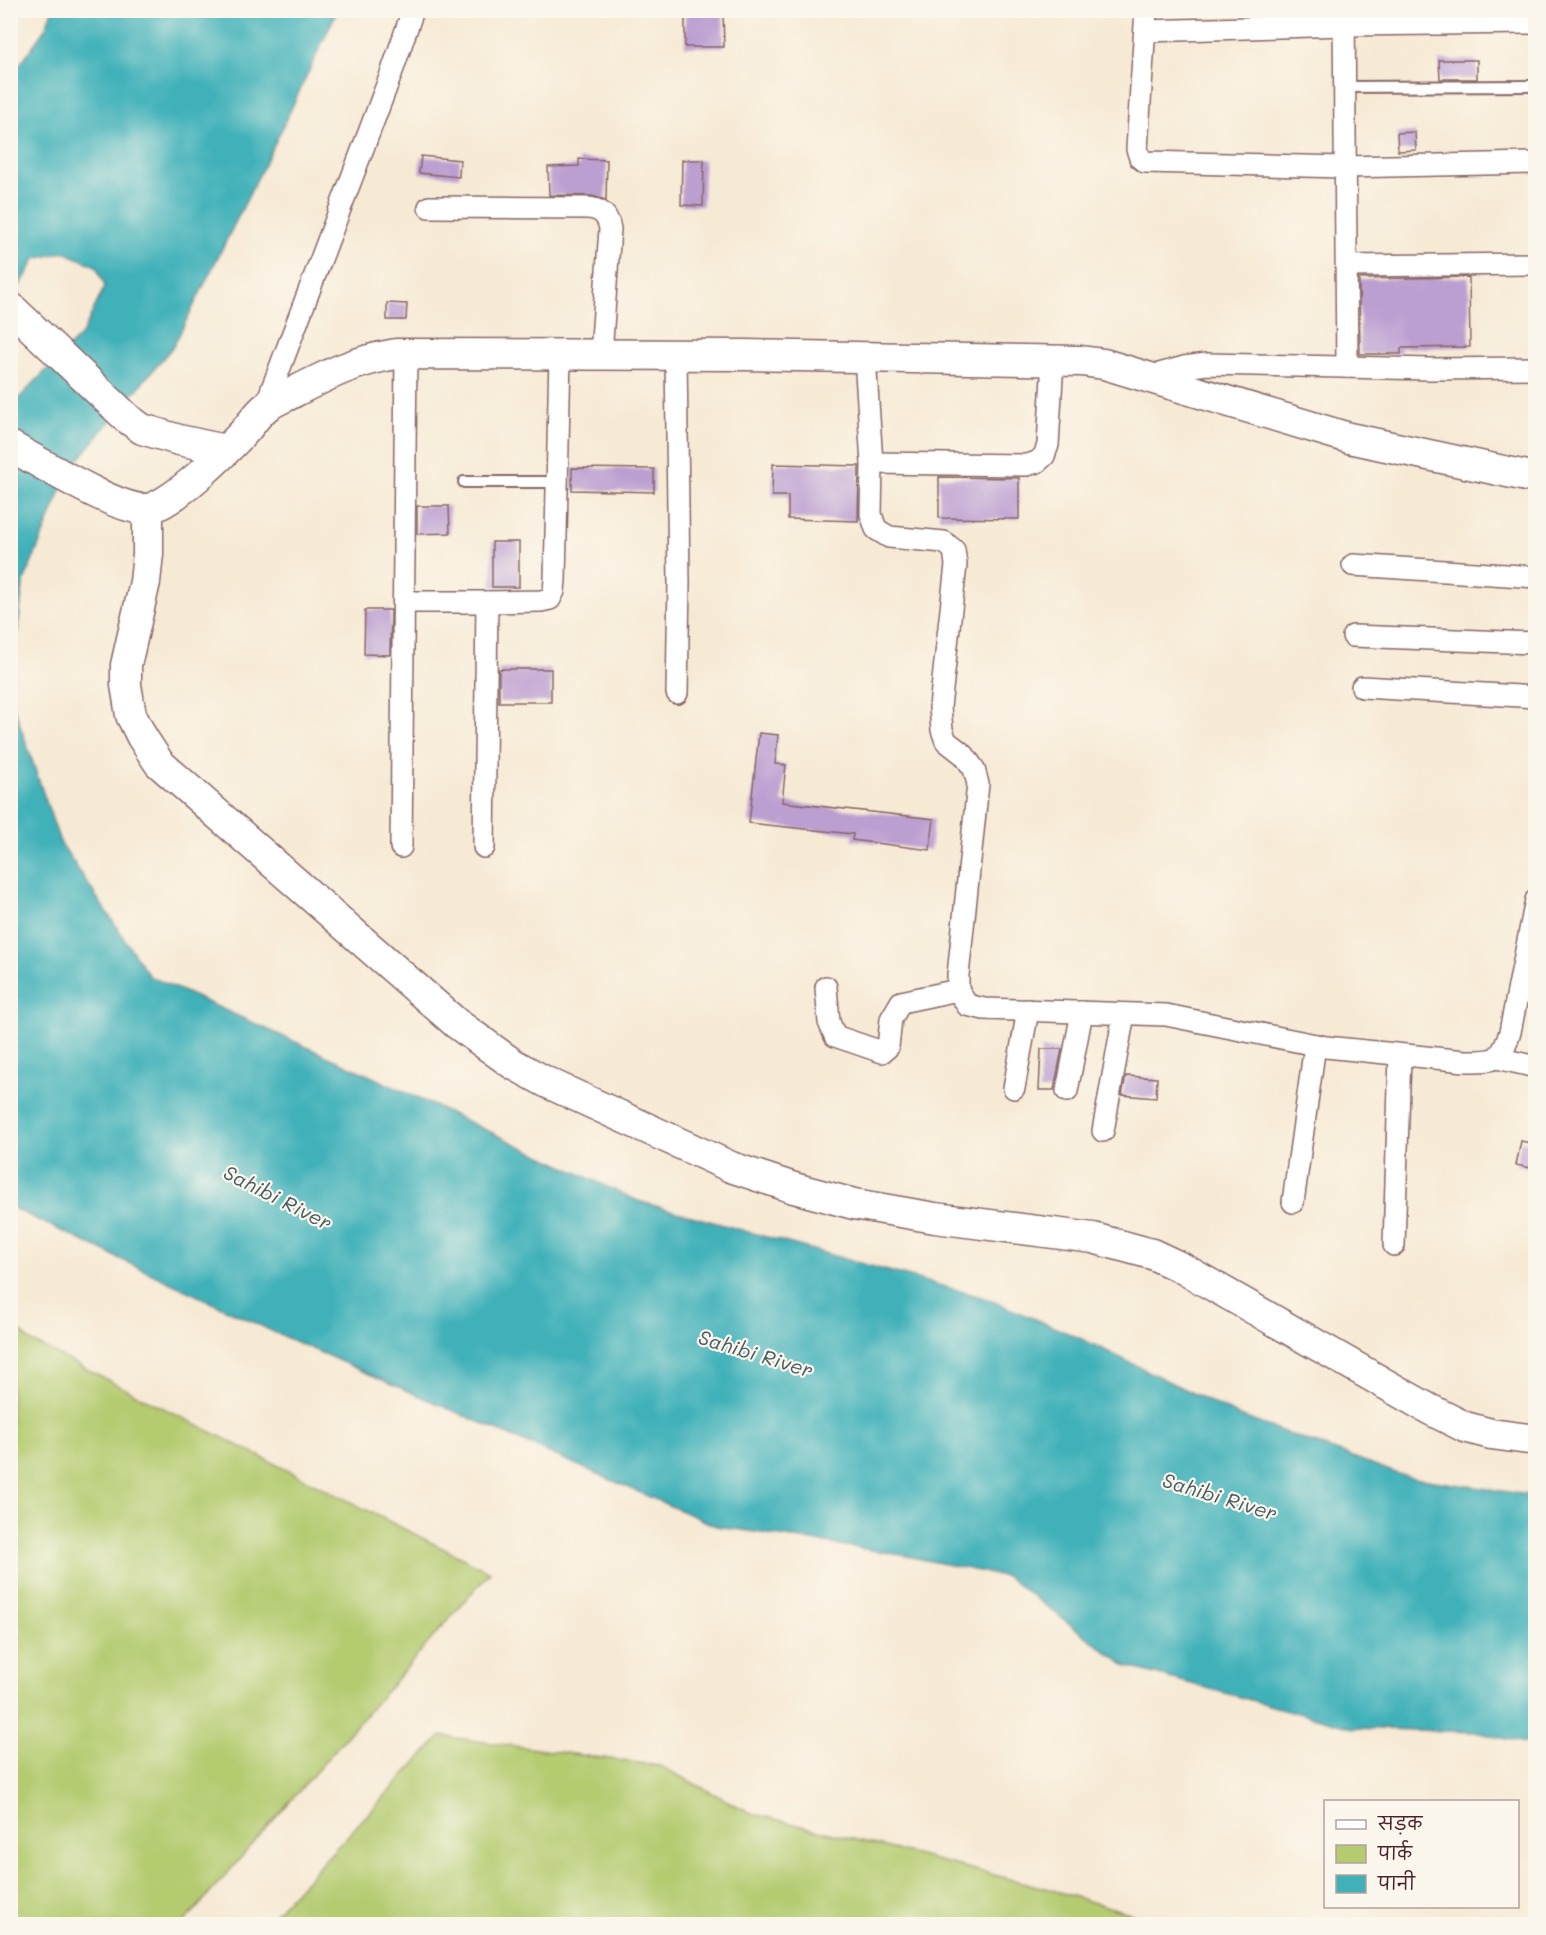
<svg xmlns="http://www.w3.org/2000/svg" width="1546" height="1935" viewBox="0 0 1546 1935" font-family="Mali,'Playpen Sans Deva',sans-serif">
<style>
.green{fill:#b4cb70;stroke:#7f754e;stroke-width:1.5}
.water{fill:#40b1b9;stroke:#456872;stroke-width:1.5}
.building{fill:#bc9fd1}
.lines{fill:none;stroke-linecap:round;stroke-linejoin:round}
.lane-casing{stroke:#876666;stroke-width:14}
.street-casing{stroke:#876666;stroke-width:24}
.secondary-casing{stroke:#876666;stroke-width:33}
.lane{stroke:#fff;stroke-width:10}
.street{stroke:#fff;stroke-width:21}
.secondary{stroke:#fff;stroke-width:30}
.labels{text-anchor:middle;dominant-baseline:central;stroke-width:4.5;stroke-linejoin:round;paint-order:stroke}
.water-label{font-size:20px;font-style:italic;fill:#465964;stroke:#fbf7ec}
</style>
<rect width="100%" height="100%" fill="#fbf7ec"/>
<filter id="ink" filterUnits="userSpaceOnUse"><feTurbulence type="fractalNoise" baseFrequency=".0167" numOctaves="2"/><feDisplacementMap in="SourceGraphic" scale="12" xChannelSelector="R" yChannelSelector="G"/><feConvolveMatrix kernelMatrix="1 2 1 2 8 2 1 2 1" color-interpolation-filters="sRGB"/></filter>
<filter id="wash" filterUnits="userSpaceOnUse"><feTurbulence type="fractalNoise" baseFrequency=".008" numOctaves="4" result="noise"/><feDisplacementMap in="SourceGraphic" scale="24" xChannelSelector="R" yChannelSelector="G"/><feGaussianBlur stdDeviation="1.35" result="paint"/><feColorMatrix in="noise" values="0 0 0 0 0 0 0 0 0 0 0 0 0 0 0 0 0 1.4 0 .05"/><feComposite in="paint" operator="in"/></filter>
<g filter="url(#wash)">
<rect width="100%" height="100%" fill="#f7ead5"/>
<g class="green">
<polygon points="11,1321 30,1341 490,1572 183,1924 11,1924"/>
<polygon points="441,1736 660,1766 751,1813 1045,1888 1166,1924 265,1924"/>
</g>
<g class="water">
<polygon points="52,11 337,11 277,139 174,345 69,471 23,584 11,695 11,403 19,398 82,334 105,286 96,266 64,252 35,259 22,283 11,292 11,77 45,29"/>
<polygon points="10,696 60,842 149,976 351,1067 638,1201 985,1298 1084,1340 1237,1415 1407,1477 1535,1496 1535,1745 1475,1732 1353,1728 1126,1666 1007,1577 897,1554 716,1526 278,1334 11,1207"/>
</g>
<g id="blocks">
<g class="building">
<polygon points="685,10 723,10 724,47 685,47"/>
<polygon points="1439,60 1477,60 1477,79 1440,79"/>
<polygon points="1415,132 1416,150 1398,151 1397,133"/>
<polygon points="421,156 460,160 459,177 419,173"/>
<polygon points="579,159 607,160 606,200 592,196 549,195 548,167 579,166"/>
<polygon points="682,160 704,160 703,206 681,205"/>
<polygon points="1469,277 1470,347 1401,348 1401,354 1360,354 1359,279"/>
<polygon points="387,303 407,304 406,320 387,320"/>
<polygon points="773,464 859,466 858,521 788,519 788,496 772,496"/>
<polygon points="572,468 654,469 654,492 572,490"/>
<polygon points="939,477 1019,478 1019,519 939,518"/>
<polygon points="417,506 449,506 450,533 417,534"/>
<rect x="492" y="542" width="27" height="45"/>
<polygon points="365,610 391,610 390,655 364,654"/>
<rect x="499" y="669" width="52" height="33"/>
<polygon points="759,733 778,735 775,764 786,765 782,802 934,819 930,850 852,840 853,834 749,823"/>
<polygon points="1041,1049 1062,1049 1054,1090 1039,1090"/>
<polygon points="1126,1076 1157,1078 1156,1098 1122,1095"/>
<polygon points="1521,1141 1536,1144 1536,1169 1516,1165"/>
</g>
</g>
</g>
<g filter="url(#ink)">
<use href="#blocks" fill-opacity="0" stroke="#876666" stroke-width="1.5"/>
<g class="lines">
<g class="lane-casing">
<g id="lane">
<polyline points="1344,87 1536,86"/>
<polyline points="464,482 557,482"/>
</g>
</g>
<g class="street-casing">
<g id="street">
<polyline points="1146,10 1137,149 1140,158 1145,162 1344,167 1536,163"/>
<polyline points="1344,11 1347,367"/>
<polyline points="1145,31 1344,25 1536,23"/>
<path d="M429 207 586 208C600 208 608 215 610 229L601 354"/>
<polyline points="1347,266 1536,264"/>
<polyline points="676,354 679,583 677,693"/>
<path d="M865 357 872 463 871 514 876 529 889 537 944 542 954 550 956 565 940 707 942 730 946 741 964 755 974 769 978 784 958 975V990L967 1005 984 1009 1166 1015 1326 1047 1465 1061C1495 1061 1501 1062 1510 1032L1536 900"/>
<polyline points="1148,377 1184,367 1207,364 1431,369 1536,368"/>
<polyline points="265,407 390,77 413,10"/>
<polyline points="872,463 1027,465 1037,462 1044,456 1048,445 1053,360"/>
<polyline points="1353,565 1536,577"/>
<polyline points="405,602 487,602 541,601 550,599 554,591 555,580 560,354"/>
<polyline points="1353,636 1536,643"/>
<polyline points="1362,687 1536,697"/>
<polyline points="401,847 406,354"/>
<polyline points="484,847 487,602"/>
<polyline points="826,987 829,1022 835,1036 882,1052 888,1047 891,1019 901,1002 958,990"/>
<polyline points="1497,1058 1536,1067"/>
<polyline points="1014,1088 1028,1010"/>
<polyline points="1067,1091 1082,1012"/>
<polyline points="1103,1131 1124,1014"/>
<polyline points="1293,1202 1315,1045"/>
<polyline points="1394,1245 1400,1055"/>
</g>
</g>
<g class="secondary-casing">
<g id="secondary">
<polyline points="10,307 127,418 142,429 179,440 225,450"/>
<path d="M10 446C40 462 116 510 146 509 169 508 225 452 242 434 250 426 257 414 266 407 274 401 285 397 294 392 331 373 355 361 396 354L745 355 1081 361 1104 364 1349 438 1536 478"/>
<polyline points="148,509 148,554 145,582 126,665 126,685 131,715 142,737 159,763 456,1023 513,1064 546,1082 731,1167 794,1188 854,1204 935,1218 1093,1238 1152,1254 1182,1268 1429,1409 1465,1427 1491,1434 1536,1440"/>
</g>
</g>
<use href="#lane" class="lane"/>
<use href="#street" class="street"/>
<use href="#secondary" class="secondary"/>
</g>
</g>
<g class="labels">
<g class="water-label">
<text transform="translate(278 1197) rotate(27)">Sahibi River</text>
<text transform="translate(756 1353) rotate(17)">Sahibi River</text>
<text transform="translate(1220 1496) rotate(17)">Sahibi River</text>
</g>
</g>
<rect width="1546" height="1935" fill="none" stroke="#fbf7ec" stroke-width="36"/>
<rect x="1324" y="1800" width="195" height="108" fill="#fbf7ec" stroke="#b4a19f" stroke-width="1.5"/>
<rect x="1336" y="1820" width="30" height="9" fill="#ffffff" stroke="#b4a19f" stroke-width="1.5"/>
<text x="1378" y="1830" font-size="18" fill="#4a1f2b">सड़क</text>
<rect x="1336" y="1845" width="30" height="18" fill="#b4cb70" stroke="#b4a19f" stroke-width="1.5"/>
<text x="1378" y="1860" font-size="18" fill="#4a1f2b">पार्क</text>
<rect x="1336" y="1875" width="30" height="18" fill="#40b1b9" stroke="#b4a19f" stroke-width="1.5"/>
<text x="1378" y="1890" font-size="18" fill="#4a1f2b">पानी</text>
</svg>
